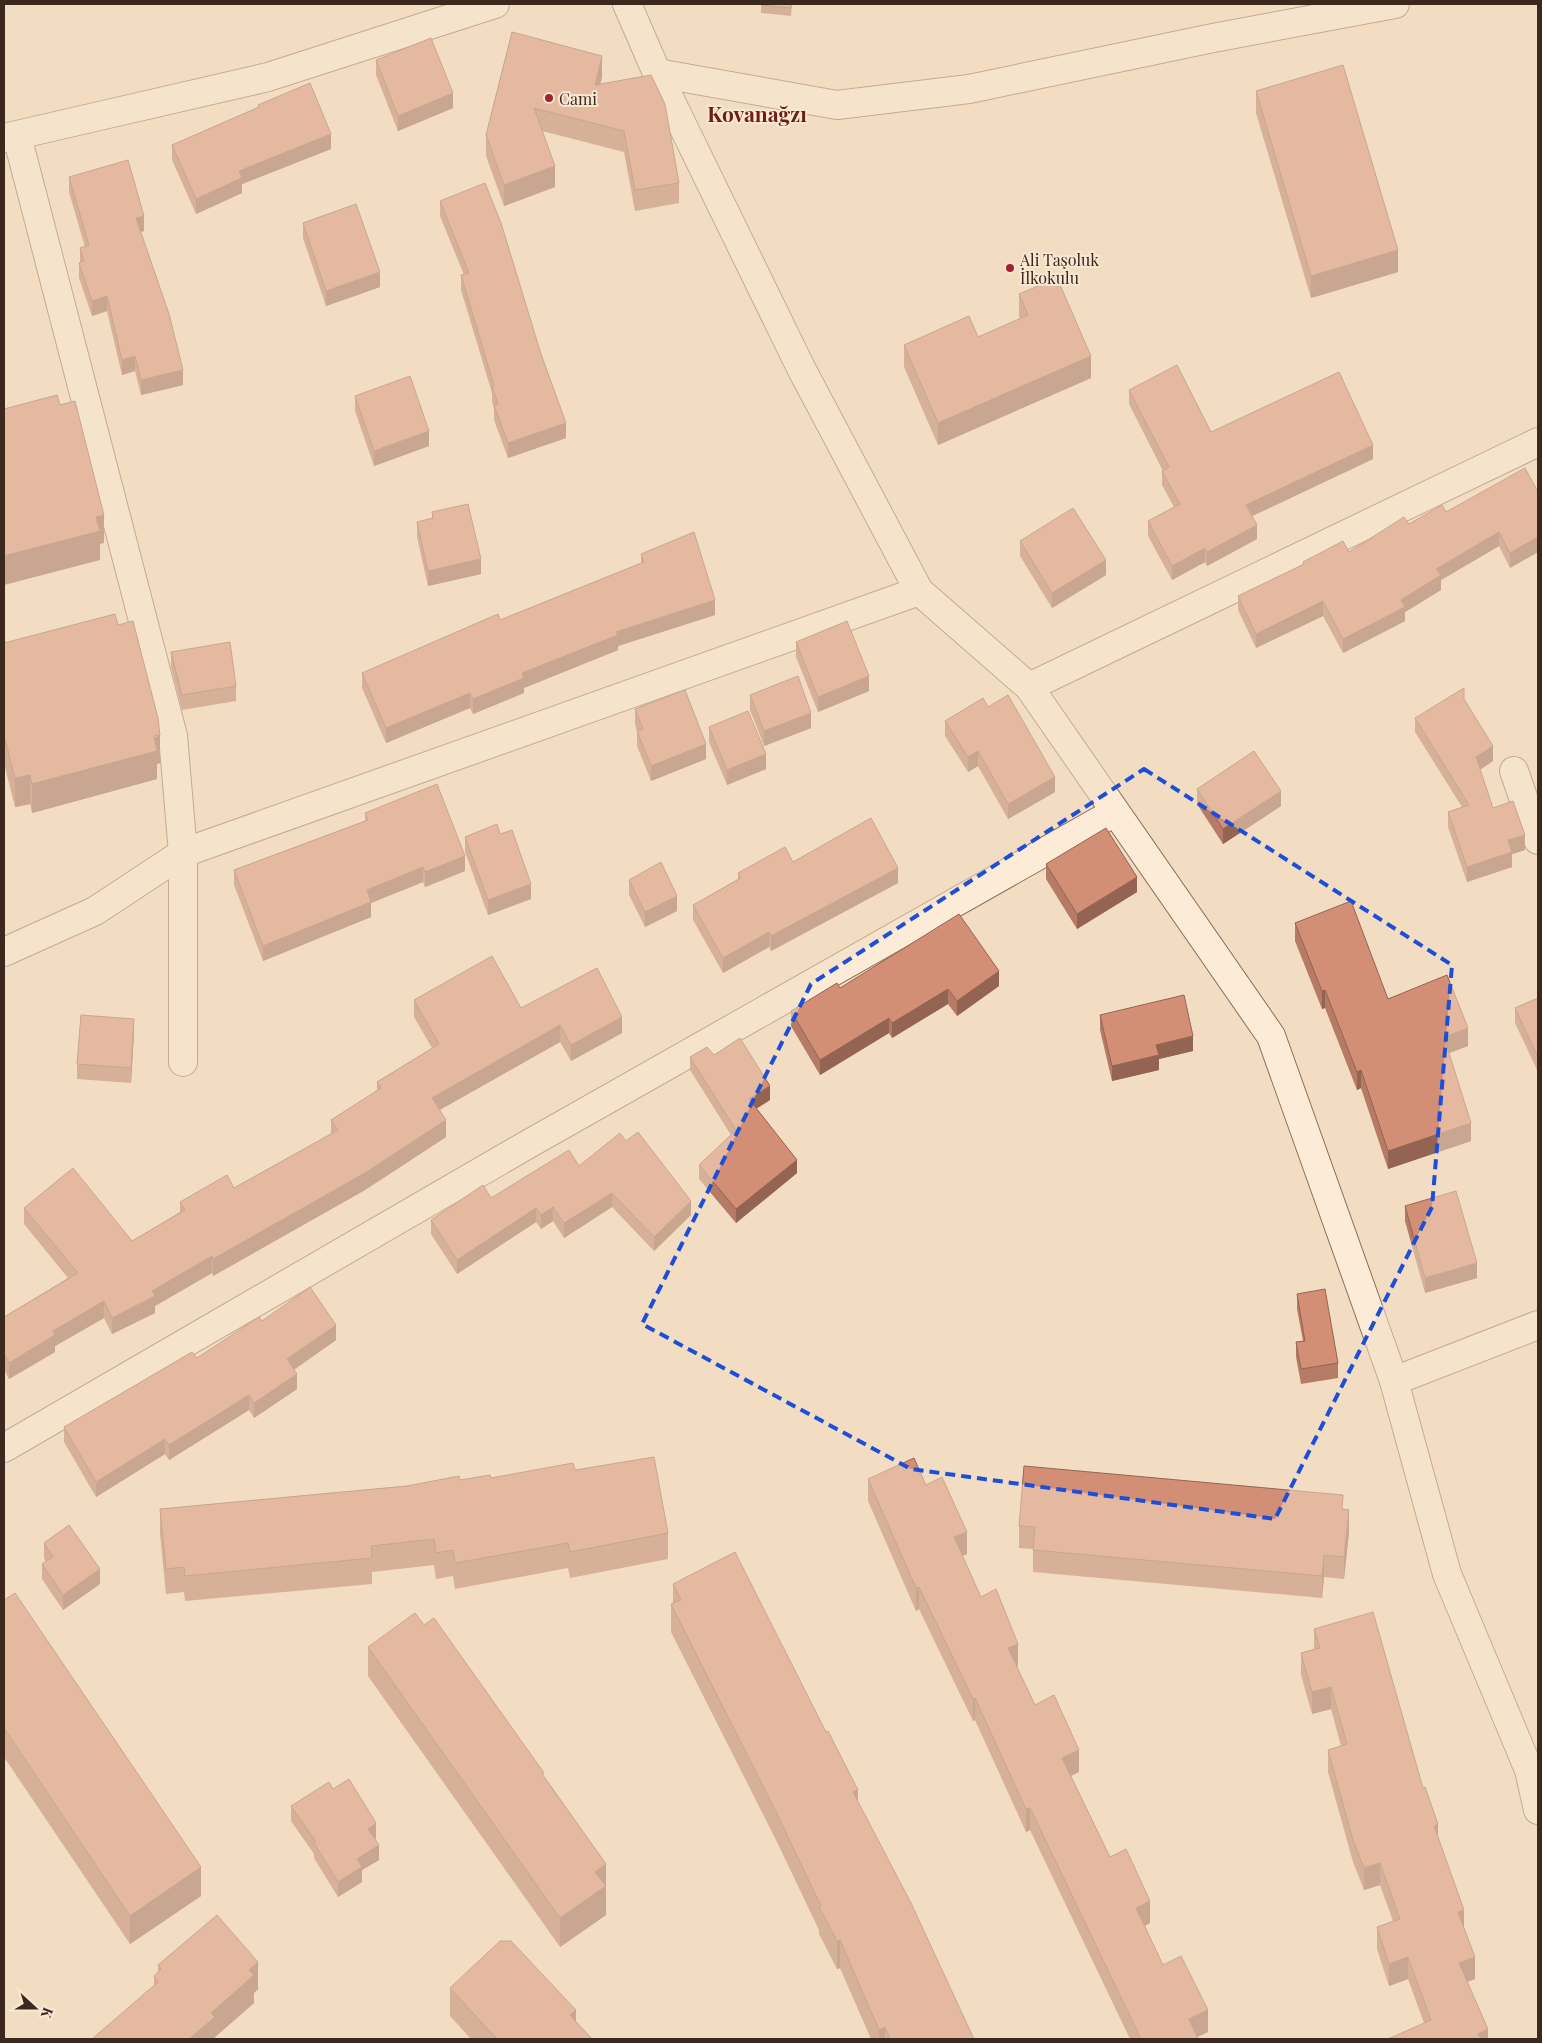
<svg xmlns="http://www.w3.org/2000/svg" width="1542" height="2043" viewBox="0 0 1542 2043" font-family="'Playfair Display',serif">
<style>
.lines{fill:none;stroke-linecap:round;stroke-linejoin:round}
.minor-casing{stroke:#8e6d58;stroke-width:30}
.tertiary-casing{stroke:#8e6d58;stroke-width:30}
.minor{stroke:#fbebd7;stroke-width:28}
.tertiary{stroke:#fbebd7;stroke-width:28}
.wall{fill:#b57b65}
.shaded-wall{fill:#946452}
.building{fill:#d38f75;stroke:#946452}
.marked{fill:none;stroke:#1d4ed8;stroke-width:4;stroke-dasharray:10 6;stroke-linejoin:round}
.poi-dot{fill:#a22235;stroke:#f8e8d3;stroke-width:2}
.labels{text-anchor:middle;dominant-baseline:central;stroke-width:4;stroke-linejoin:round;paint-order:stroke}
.poi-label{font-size:16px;fill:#3c281d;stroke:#f8e8d3;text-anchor:start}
.district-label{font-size:21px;font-weight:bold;fill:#6d1e19;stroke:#f8e8d3}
</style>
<rect width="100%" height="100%" fill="#f2ddc3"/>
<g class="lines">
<g class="minor-casing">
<g id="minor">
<polyline points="657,73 837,105 969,89 1213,38 1395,4"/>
<polyline points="17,136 173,736 183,853 183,1062"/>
<polyline points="1029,687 1538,442"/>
<polyline points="1514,771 1538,840"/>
<polyline points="4,952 95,911 183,853 919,591"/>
<polyline points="1394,1381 1538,1325"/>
<polyline points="4,1448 525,1146 1115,812"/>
</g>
</g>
<g class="tertiary-casing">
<g id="tertiary">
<polyline points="627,4 657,73 801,368 919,591 1029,687 1271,1036 1394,1381 1447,1574 1529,1770 1538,1810"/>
<polyline points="4,138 268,77 495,4"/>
</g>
</g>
<use href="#minor" class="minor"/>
<use href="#tertiary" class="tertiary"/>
</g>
<g class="wall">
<polygon points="761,4 792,4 791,16 761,13"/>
<polygon points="512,32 602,77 600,84 679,183 679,203 635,211 624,152 542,131 555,187 504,206 486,156 486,135"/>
<polygon points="376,60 453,108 398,131 376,75"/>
<polygon points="1256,91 1398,272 1311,298 1256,113"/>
<polygon points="258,105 331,149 242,184 242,193 196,214 172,160 172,145 258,108"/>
<polygon points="69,177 144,231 141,232 183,385 141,395 135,371 122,375 107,311 92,316 79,278 79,263 80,263 80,248 85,247 69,192"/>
<polygon points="440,201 566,438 508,458 494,420 494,408 492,401 492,393 461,290 461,275 464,275 440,216"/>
<polygon points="303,223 380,287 326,306 303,238"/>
<polygon points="1019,294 1091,378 938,445 904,367 904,345 978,337 1020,319 1019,316"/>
<polygon points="1129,390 1211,432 1373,459 1252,516 1257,539 1207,566 1205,562 1172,580 1148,536 1148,521 1174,507 1162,485 1162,471 1163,471 1129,404"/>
<polygon points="355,396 429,446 374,466 355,411"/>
<polygon points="1538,492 1538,552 1510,568 1499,546 1441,580 1441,590 1405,612 1405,621 1343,653 1323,616 1256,648 1238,610 1238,596 1303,565 1303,562 1349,552 1409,524 1446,512"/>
<polygon points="432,512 481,574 428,586 417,537 417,522 432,518"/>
<polygon points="1020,541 1106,575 1052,608 1020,556"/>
<polygon points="641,554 715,615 618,646 618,650 524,688 524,693 473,714 470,708 386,743 362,688 362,673 500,620 641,563"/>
<polygon points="796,642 869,691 818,712 796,657"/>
<polygon points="4,643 160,763 157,764 157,779 32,813 30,804 15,807 4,763"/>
<polygon points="171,652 236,686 236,701 182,710 171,667"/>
<polygon points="750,695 811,728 764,746 750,710"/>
<polygon points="1464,699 1493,761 1480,770 1493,808 1525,850 1512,854 1512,867 1467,882 1448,827 1448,812 1462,807 1415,732 1415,718"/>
<polygon points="988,707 1055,792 1008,819 978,766 968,772 945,736 945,721"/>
<polygon points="635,709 706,759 651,781 637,746 637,731 635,724"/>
<polygon points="709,727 766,769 727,785 709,742"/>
<polygon points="1197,789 1281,806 1223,844 1197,804"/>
<polygon points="365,813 465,871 425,887 423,882 371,903 371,917 263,961 234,885 234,870 365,821"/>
<polygon points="500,834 531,899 488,915 465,852 465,837"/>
<polygon points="793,862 898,883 771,951 769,947 723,973 693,920 693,905 738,879 738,873"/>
<polygon points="1046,864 1137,892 1077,929 1046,879"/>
<polygon points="629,880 677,911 645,927 629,895"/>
<polygon points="1295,923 1388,999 1468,1046 1449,1053 1471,1141 1388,1169 1361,1088 1357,1090 1325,1008 1322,1009 1295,941"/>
<polygon points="999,986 957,1016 948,1004 892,1038 889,1033 820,1075 791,1026 791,1011 840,988"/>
<polygon points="1538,998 1538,1072 1515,1023 1515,1008"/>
<polygon points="414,1000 521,1008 622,1033 571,1061 560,1042 440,1110 446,1137 365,1190 213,1276 212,1273 155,1306 155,1313 112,1334 104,1318 55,1346 55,1352 9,1379 4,1370 4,1317 68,1278 24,1224 24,1208 132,1241 180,1212 180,1202 234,1188 331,1134 331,1120 377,1091 377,1082 432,1048 414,1017"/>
<polygon points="1100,1015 1193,1051 1159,1059 1159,1070 1112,1081 1100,1030"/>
<polygon points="134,1034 131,1083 77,1079 77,1064"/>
<polygon points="714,1055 770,1100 756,1109 797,1173 736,1223 699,1179 699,1165 731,1135 690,1070 690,1057"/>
<polygon points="579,1166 691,1215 654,1251 612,1207 564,1238 553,1221 541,1229 536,1222 457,1274 431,1234 431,1220"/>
<polygon points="1405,1206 1477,1278 1425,1293 1405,1221"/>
<polygon points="1297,1294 1338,1363 1338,1378 1301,1384 1296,1357 1296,1342 1303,1341 1297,1309"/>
<polygon points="262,1321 336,1340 294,1370 297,1389 254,1418 249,1410 169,1460 165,1454 96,1497 64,1442 64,1427 197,1358"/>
<polygon points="575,1470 668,1533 668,1559 570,1578 568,1568 455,1589 453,1576 436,1579 434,1565 372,1572 372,1584 185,1601 184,1592 166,1594 160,1534 160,1509"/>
<polygon points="868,1479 926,1485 967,1554 962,1556 981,1597 1018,1666 1016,1666 1035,1705 1079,1772 1071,1776 1110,1857 1150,1923 1145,1926 1163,1965 1208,2032 1197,2037 1198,2039 1130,2039 1030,1830 1026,1832 975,1720 973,1721 919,1609 916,1611 868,1501"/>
<polygon points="1343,1509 1349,1532 1344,1579 1324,1577 1322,1598 1033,1572 1033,1549 1019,1548 1019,1526"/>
<polygon points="44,1543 100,1584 63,1610 42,1579 42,1564 46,1562 44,1558"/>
<polygon points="673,1584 858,1802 974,2039 871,2039 840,1968 837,1969 819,1934 819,1930 777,1842 671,1632 671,1604 673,1604"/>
<polygon points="4,1600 201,1896 130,1944 4,1757"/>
<polygon points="424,1625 544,1776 606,1864 606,1915 560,1947 368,1676 368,1647"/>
<polygon points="1314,1629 1423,1788 1438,1838 1464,1928 1475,1979 1467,1982 1488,2039 1424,2023 1408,1979 1389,1986 1377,1949 1377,1927 1393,1921 1380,1885 1364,1890 1353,1862 1328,1772 1328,1750 1341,1746 1331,1709 1312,1714 1301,1675 1301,1653 1314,1649"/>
<polygon points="291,1806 376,1838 375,1839 379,1860 362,1870 362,1882 338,1897 314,1858 314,1854 291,1821"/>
<polygon points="158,1965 258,1989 254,1993 254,2003 215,2037 215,2039 154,1986 154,1976 158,1972"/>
<polygon points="450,1988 576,2022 592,2039 471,2039 450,2016"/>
</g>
<g class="shaded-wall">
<polygon points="602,56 602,77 595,106 595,85"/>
<polygon points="453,93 453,108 398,131 398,116"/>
<polygon points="331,134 331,149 242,184 242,193 196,214 196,199 239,171"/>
<polygon points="555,166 555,187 504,206 504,185"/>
<polygon points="144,216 144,231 136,233 136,218"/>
<polygon points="1398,250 1398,272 1311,298 1311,276"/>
<polygon points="380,272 380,287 326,306 326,291"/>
<polygon points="107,296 107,311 92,316 92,301"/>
<polygon points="135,356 135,371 122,375 122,360"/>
<polygon points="1091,356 1091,378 938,445 938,423"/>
<polygon points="183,370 183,385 141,395 141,380"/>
<polygon points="566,423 566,438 508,458 508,443"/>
<polygon points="429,431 429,446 374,466 374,451"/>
<polygon points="1373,445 1373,459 1246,519 1246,505"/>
<polygon points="104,515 104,543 100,544 100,560 4,585 4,556 96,517"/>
<polygon points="1257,525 1257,539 1207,566 1207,552"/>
<polygon points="1499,532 1499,546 1441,580 1441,590 1405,612 1405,621 1343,653 1343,639 1401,600 1436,569"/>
<polygon points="1538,537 1538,552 1510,568 1510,553"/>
<polygon points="1205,548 1205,562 1172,580 1172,566"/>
<polygon points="481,559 481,574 428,586 428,571"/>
<polygon points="1106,560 1106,575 1052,608 1052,593"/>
<polygon points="715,600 715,615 618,646 618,650 524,688 524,693 473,714 473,699 522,673 616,632"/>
<polygon points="1323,601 1323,616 1256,648 1256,634"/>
<polygon points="869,676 869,691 818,712 818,697"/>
<polygon points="470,693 470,708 386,743 386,728"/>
<polygon points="811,713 811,728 764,746 764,731"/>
<polygon points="160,735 160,763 157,764 157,779 32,813 32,784"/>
<polygon points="706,744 706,759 651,781 651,766"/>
<polygon points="1493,746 1493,761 1476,772 1476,757"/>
<polygon points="978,751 978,766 968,772 968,757"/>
<polygon points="766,754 766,769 727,785 727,770"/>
<polygon points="30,775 30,804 15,807 15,778"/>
<polygon points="1055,777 1055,792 1008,819 1008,804"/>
<polygon points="1281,791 1281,806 1223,844 1223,829"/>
<polygon points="1525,835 1525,850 1512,854 1512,867 1467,882 1467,867 1508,840"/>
<polygon points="465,856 465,871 425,887 425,872"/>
<polygon points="423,867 423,882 371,903 371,917 263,961 263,946 367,890"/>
<polygon points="898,868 898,883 771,951 771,936"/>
<polygon points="1137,877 1137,892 1077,929 1077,914"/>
<polygon points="531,884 531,899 488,915 488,900"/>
<polygon points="677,896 677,911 645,927 645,912"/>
<polygon points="769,932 769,947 723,973 723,958"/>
<polygon points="999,971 999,986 957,1016 957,1001"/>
<polygon points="948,989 948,1004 892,1038 892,1023"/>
<polygon points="1325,990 1325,1008 1322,1009 1322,991"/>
<polygon points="622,1017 622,1033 571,1061 571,1045"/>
<polygon points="889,1018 889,1033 820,1075 820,1060"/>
<polygon points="134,1019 134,1034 131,1083 131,1068"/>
<polygon points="560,1025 560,1042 432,1114 432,1098"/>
<polygon points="1468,1028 1468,1046 1444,1055 1444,1037"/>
<polygon points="1193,1036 1193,1051 1159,1059 1159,1070 1112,1081 1112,1066 1156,1045"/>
<polygon points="1361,1070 1361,1088 1357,1090 1357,1072"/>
<polygon points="770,1086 770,1100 749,1113 749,1099"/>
<polygon points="446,1120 446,1137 365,1190 213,1276 213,1259"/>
<polygon points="1471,1123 1471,1141 1388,1169 1388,1151"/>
<polygon points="797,1160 797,1173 736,1223 736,1209"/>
<polygon points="612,1193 612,1207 564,1238 564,1223"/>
<polygon points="691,1201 691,1215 654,1251 654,1237"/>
<polygon points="553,1207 553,1221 541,1229 541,1215"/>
<polygon points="536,1208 536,1222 457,1274 457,1260"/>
<polygon points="212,1256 212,1273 155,1306 155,1313 112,1334 112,1318 152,1291"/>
<polygon points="1477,1263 1477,1278 1425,1293 1425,1278"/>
<polygon points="104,1301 104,1318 55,1346 55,1352 9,1379 9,1363 53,1331"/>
<polygon points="336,1325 336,1340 287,1374 287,1359"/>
<polygon points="297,1374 297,1389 254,1418 254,1403"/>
<polygon points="249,1395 249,1410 169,1460 169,1445"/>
<polygon points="165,1439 165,1454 96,1497 96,1482"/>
<polygon points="1349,1510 1349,1532 1344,1579 1344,1557"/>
<polygon points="967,1532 967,1554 954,1559 954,1537"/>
<polygon points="1324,1555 1324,1577 1322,1598 1322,1576"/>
<polygon points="100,1569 100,1584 63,1610 63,1595"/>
<polygon points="919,1587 919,1609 916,1611 916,1588"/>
<polygon points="1018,1644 1018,1666 1008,1670 1008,1648"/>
<polygon points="1331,1687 1331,1709 1312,1714 1312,1692"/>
<polygon points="975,1698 975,1720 973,1721 973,1699"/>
<polygon points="1079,1750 1079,1772 1062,1780 1062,1758"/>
<polygon points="858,1790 858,1817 853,1792"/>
<polygon points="1030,1808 1030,1830 1026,1832 1026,1809"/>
<polygon points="376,1823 376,1838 368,1844 368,1829"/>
<polygon points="1438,1824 1438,1846 1434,1826"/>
<polygon points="379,1845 379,1860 362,1870 362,1882 338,1897 338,1882 357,1859"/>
<polygon points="1380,1863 1380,1885 1364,1890 1364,1868"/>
<polygon points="606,1864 606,1915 560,1947 560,1918 595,1872"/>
<polygon points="201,1867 201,1896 130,1944 130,1916"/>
<polygon points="1150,1901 1150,1923 1136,1930 1136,1908"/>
<polygon points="1464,1910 1464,1932 1458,1912"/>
<polygon points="840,1940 840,1968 837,1969 837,1941"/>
<polygon points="1408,1957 1408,1979 1389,1986 1389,1964"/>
<polygon points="1475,1957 1475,1979 1459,1985 1459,1963"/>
<polygon points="258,1962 258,1989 254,1993 254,2003 215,2037 215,2039 189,2039 211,2013 249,1970"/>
<polygon points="576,2010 576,2039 570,2015"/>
<polygon points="1208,2010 1208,2032 1193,2039 1189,2019"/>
<polygon points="885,2027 885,2039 879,2039 879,2030"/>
<polygon points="1488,2029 1488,2039 1478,2039 1478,2034"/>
</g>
<g class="building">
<polygon points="761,4 791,4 791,8 761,5"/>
<polygon points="512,32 602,56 595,85 651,75 665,104 679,183 635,190 624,131 534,108 555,166 504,185 486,135"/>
<polygon points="431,38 453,93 398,116 376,60"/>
<polygon points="1343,65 1398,250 1311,276 1256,91"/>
<polygon points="310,83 331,134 239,171 242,178 196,199 172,145 259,107 258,105"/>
<polygon points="128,160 144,216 136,218 169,314 183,370 141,380 135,356 122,360 107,296 92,301 79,263 84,261 80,248 89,245 69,177"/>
<polygon points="485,183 501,223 541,354 566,423 508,443 494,405 498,404 492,386 494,385 461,275 469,273 440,201"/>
<polygon points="356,204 380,272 326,291 303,223"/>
<polygon points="1057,278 1091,356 938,423 904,345 969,316 978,337 1028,315 1019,294"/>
<polygon points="1177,365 1211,432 1339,372 1373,445 1246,505 1257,525 1207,552 1205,548 1172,566 1148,521 1180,504 1162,471 1169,467 1129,390"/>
<polygon points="410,376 429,431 374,451 355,396"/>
<polygon points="57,395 60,405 75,401 104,515 96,517 100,531 4,556 4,409"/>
<polygon points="1525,468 1538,492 1538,537 1510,553 1499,532 1436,569 1441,575 1401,600 1405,607 1343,639 1323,601 1256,634 1238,596 1304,564 1303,562 1343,541 1349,552 1404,517 1409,524 1442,505 1446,512"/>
<polygon points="468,504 481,559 428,571 417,522 433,518 432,512"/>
<polygon points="1073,508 1106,560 1052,593 1020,541"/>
<polygon points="694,532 715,600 616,632 618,635 522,673 524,678 473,699 470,693 386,728 362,673 498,614 500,620 644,562 641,554"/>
<polygon points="115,614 118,625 133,621 158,718 160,735 154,736 157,751 32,784 30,775 15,778 4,735 4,643"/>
<polygon points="847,621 869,676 818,697 796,642"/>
<polygon points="230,642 236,686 182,695 171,652"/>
<polygon points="798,676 811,713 764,731 750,695"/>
<polygon points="1464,688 1464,699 1493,746 1476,757 1493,808 1513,801 1525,835 1508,840 1512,852 1467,867 1448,812 1469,805 1415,718"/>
<polygon points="685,690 706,744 651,766 637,731 643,729 635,709"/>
<polygon points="1008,695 1055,777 1008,804 978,751 968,757 945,721 983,698 988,707"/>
<polygon points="748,711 766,754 727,770 709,727"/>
<polygon points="1254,751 1281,791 1223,829 1197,789"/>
<polygon points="437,784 465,856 425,872 423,867 367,890 371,902 263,946 234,870 368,820 365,813"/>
<polygon points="871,818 898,868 771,936 769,932 723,958 693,905 741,878 738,873 785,847 793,862"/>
<polygon points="497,824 500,834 512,830 531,884 488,900 465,837"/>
<polygon points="1106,828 1137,877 1077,914 1046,864"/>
<polygon points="661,862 677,896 645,912 629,880"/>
<polygon points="1351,901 1388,999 1447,975 1468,1028 1444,1037 1471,1123 1388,1151 1361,1070 1357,1072 1325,990 1322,991 1295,923"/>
<polygon points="959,914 999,971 957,1001 948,989 892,1023 889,1018 820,1060 791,1011 837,983 840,988"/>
<polygon points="492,956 521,1008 597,968 622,1017 571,1045 560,1025 432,1098 446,1120 365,1173 213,1259 212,1256 152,1291 155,1296 112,1318 104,1301 53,1331 55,1335 9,1363 4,1354 4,1317 78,1273 24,1208 73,1168 132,1241 185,1210 180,1202 227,1175 234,1188 338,1130 331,1120 381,1088 377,1082 439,1044 414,1000"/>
<polygon points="1184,995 1193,1036 1156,1045 1159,1055 1112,1066 1100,1015"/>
<polygon points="1538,998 1538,1057 1515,1008"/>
<polygon points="81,1015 134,1019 131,1068 77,1064"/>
<polygon points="740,1038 770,1086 749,1099 797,1160 736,1209 699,1165 736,1130 690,1057 707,1047 714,1055"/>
<polygon points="638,1132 691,1201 654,1237 612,1193 564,1223 553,1207 541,1215 536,1208 457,1260 431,1220 483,1185 491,1198 569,1150 579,1166 620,1133 626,1141"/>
<polygon points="1456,1191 1477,1263 1425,1278 1405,1206"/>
<polygon points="310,1287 336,1325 287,1359 297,1374 254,1403 249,1395 169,1445 165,1439 96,1482 64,1427 192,1352 197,1358 259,1317 262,1321"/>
<polygon points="1325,1289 1338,1363 1301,1369 1296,1342 1305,1341 1297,1294"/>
<polygon points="654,1457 668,1533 570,1552 568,1543 455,1563 453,1550 436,1553 434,1539 371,1546 372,1558 185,1576 184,1567 166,1569 160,1509 407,1486 459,1476 460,1480 490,1475 491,1478 573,1463 575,1470"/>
<polygon points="914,1458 926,1485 942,1477 967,1532 954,1537 981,1597 996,1589 1018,1644 1008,1648 1035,1705 1054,1695 1079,1750 1062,1758 1110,1857 1126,1849 1150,1901 1136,1908 1163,1965 1181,1956 1208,2010 1189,2019 1198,2039 1141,2039 1030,1808 1026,1809 975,1698 973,1699 919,1587 916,1588 868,1479"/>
<polygon points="1024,1466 1343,1495 1342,1509 1349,1510 1344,1557 1324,1555 1322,1576 1033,1550 1035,1527 1019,1526"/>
<polygon points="69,1525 100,1569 63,1595 42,1564 53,1557 44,1543"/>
<polygon points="735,1552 826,1732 828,1731 858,1790 853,1792 911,1903 974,2039 890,2039 885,2027 879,2030 840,1940 837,1941 819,1907 821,1906 777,1814 671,1604 681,1600 673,1584"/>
<polygon points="15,1593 201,1867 130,1916 4,1728 4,1600"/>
<polygon points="1373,1612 1423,1788 1425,1787 1438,1824 1434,1826 1464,1910 1458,1912 1475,1957 1459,1963 1488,2029 1478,2034 1481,2039 1388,2039 1431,2020 1408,1957 1389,1964 1377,1927 1400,1919 1380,1863 1364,1868 1353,1840 1328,1750 1347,1744 1331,1687 1312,1692 1301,1653 1320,1648 1314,1629"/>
<polygon points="415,1613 424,1625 434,1618 544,1773 542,1774 606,1864 595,1872 606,1886 560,1918 368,1647"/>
<polygon points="349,1779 376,1823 368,1829 379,1845 357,1859 362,1867 338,1882 314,1843 316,1842 291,1806 329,1782 333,1789"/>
<polygon points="217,1915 258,1962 249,1970 254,1975 211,2013 215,2017 189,2039 92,2039 158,1982 154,1976 161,1969 158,1965"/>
<polygon points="500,1941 511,1941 576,2010 570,2015 592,2039 497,2039 450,1988"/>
</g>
<path d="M0 0H1542V2043H0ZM1144 769 1452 965 1432 1207 1275 1519 911 1469 642 1324 811 984Z" fill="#f2ddc3" fill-opacity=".55" fill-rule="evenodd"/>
<path class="marked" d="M1144 769 1452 965 1432 1207 1275 1519 911 1469 642 1324 811 984Z"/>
<g class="poi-dot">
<circle cx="549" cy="98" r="5"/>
<circle cx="1010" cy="268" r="5"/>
</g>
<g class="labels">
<g class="poi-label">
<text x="559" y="98">Cami</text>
<text x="1020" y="259">Ali Taşoluk<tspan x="1020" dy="18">İlkokulu</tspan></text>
</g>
<g class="district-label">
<text x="757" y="113">Kovanağzı</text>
</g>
</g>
<rect width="1542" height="2043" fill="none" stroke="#3c281d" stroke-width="10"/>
<g transform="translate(35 2008) rotate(111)" stroke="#f8e8d3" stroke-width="4" paint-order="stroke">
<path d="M0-4L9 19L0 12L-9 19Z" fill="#3c281d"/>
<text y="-8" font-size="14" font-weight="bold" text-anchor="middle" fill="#3c281d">K</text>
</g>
</svg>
